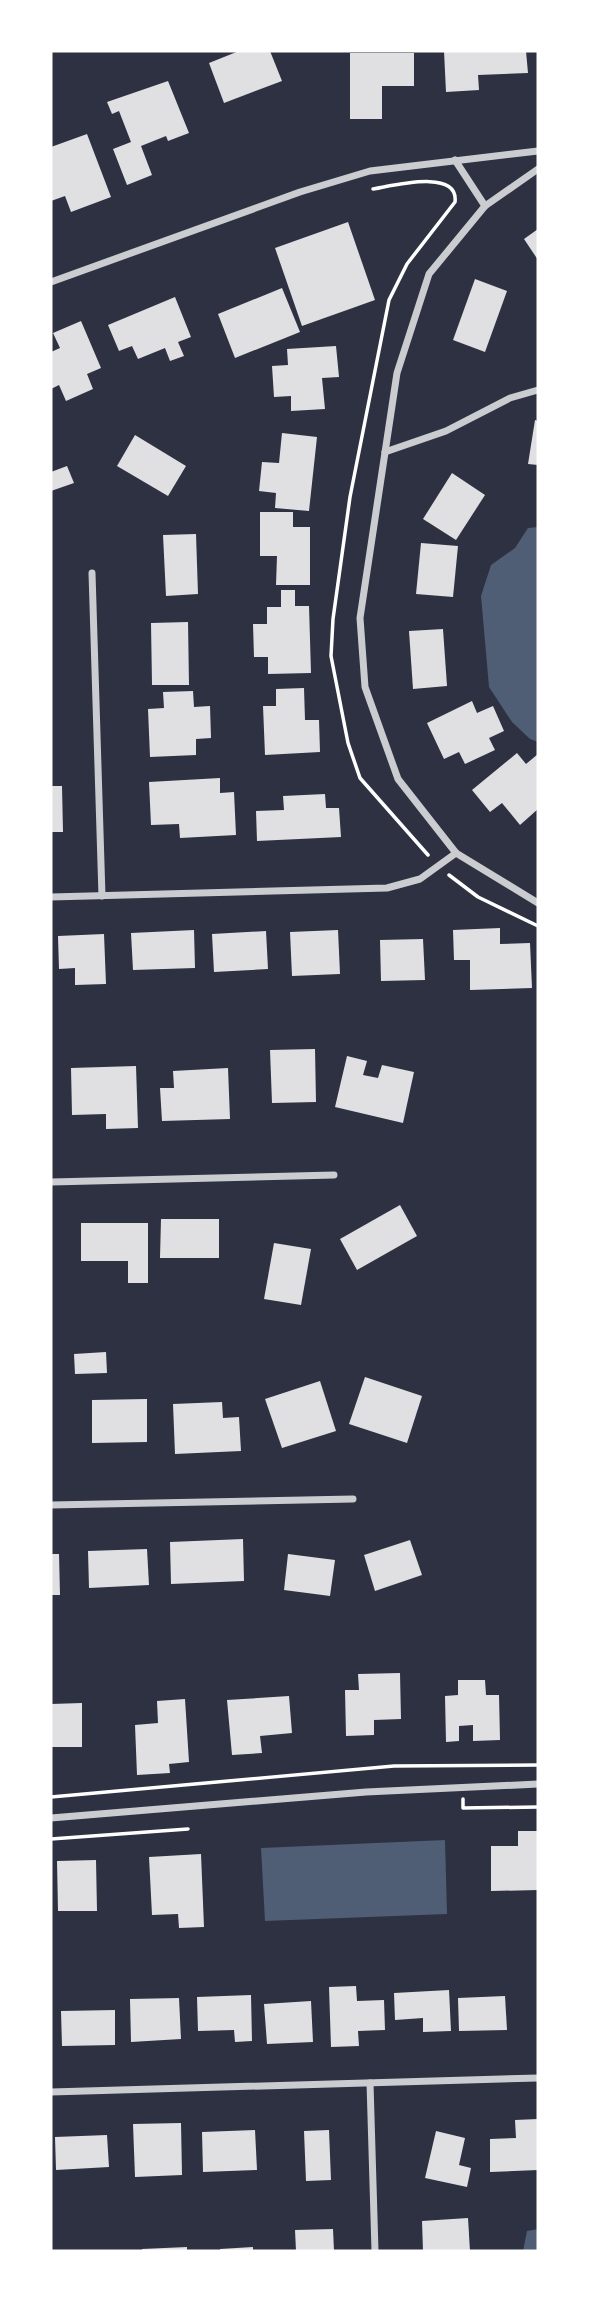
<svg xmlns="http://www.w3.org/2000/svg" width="589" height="2302" viewBox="0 0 589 2302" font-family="Rubik,sans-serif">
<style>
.water{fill:#4f5d75}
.building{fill:#e0e0e3}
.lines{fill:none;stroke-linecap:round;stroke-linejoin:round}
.path{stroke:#fff;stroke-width:3.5}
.minor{stroke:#caccd0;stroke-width:7}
</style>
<rect width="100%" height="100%" fill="#2d3142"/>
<g class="water">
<polygon points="538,527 538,742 530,739 512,722 489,687 481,596 491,565 515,548 528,528"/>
<polygon points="445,1840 447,1914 265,1921 261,1848"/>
<polygon points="538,2229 538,2251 523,2251 527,2231"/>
</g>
<g class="building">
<polygon points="239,51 270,51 282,81 224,103 209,63"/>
<polygon points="444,51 526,51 528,73 478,75 479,90 446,92"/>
<polygon points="350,53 414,53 414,86 382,86 382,119 350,119"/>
<polygon points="168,81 189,133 168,141 166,136 141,146 152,175 127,185 113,149 131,142 119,111 112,114 107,102"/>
<polygon points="87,134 111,197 71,212 65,196 51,201 51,147"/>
<polygon points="348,222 375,300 302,326 275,248"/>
<polygon points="538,229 538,260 524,239"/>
<polygon points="475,279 507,291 485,352 453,340"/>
<polygon points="282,288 300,332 235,358 218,314"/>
<polygon points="175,297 191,337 178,342 184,356 170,361 165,348 138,359 132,346 119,351 108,325"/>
<polygon points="81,321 101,368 87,374 93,389 66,401 59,385 51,389 51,352 60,348 53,333"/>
<polygon points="336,346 339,377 322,378 325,409 291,411 291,396 274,397 272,366 288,365 287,349"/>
<polygon points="535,420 538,421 538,465 528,464"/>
<polygon points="282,433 317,437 309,511 275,508 276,493 259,491 262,462 279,463"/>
<polygon points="135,435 186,466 168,496 117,466"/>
<polygon points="67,466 74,483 51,491 51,472"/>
<polygon points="452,473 485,495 456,540 423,519"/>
<polygon points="260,512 293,512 293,527 310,527 310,585 276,585 277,556 260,556"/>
<polygon points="196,534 198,594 166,596 163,535"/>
<polygon points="421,543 458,546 453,597 416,594"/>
<polygon points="281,590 295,590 295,606 309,606 311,673 268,674 268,657 254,657 253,624 267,624 267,607 281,607"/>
<polygon points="188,622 189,685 152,685 151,623"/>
<polygon points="443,629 447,686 413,689 409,631"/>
<polygon points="304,688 305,720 319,720 320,752 265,755 263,706 276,706 276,689"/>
<polygon points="193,691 194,707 210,706 211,738 196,739 196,755 150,757 148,709 164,708 163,692"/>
<polygon points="472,701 477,713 493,706 504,731 489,738 495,750 465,764 459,752 444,759 427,723"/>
<polygon points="517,753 526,764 538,754 538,809 520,825 502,803 490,812 472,790"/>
<polygon points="220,778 220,793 234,792 236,835 180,838 179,824 151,825 149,782"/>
<polygon points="51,786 62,786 63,832 51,832"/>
<polygon points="325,794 326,808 339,808 341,837 257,841 256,811 284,810 283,796"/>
<polygon points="500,928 500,944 530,943 532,988 470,990 470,960 454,960 453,930"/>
<polygon points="194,930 195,968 133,970 131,933"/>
<polygon points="338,930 340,974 292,976 290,932"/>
<polygon points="266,931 268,969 214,972 212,934"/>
<polygon points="104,934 106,984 75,985 75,968 59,969 58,936"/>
<polygon points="423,939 425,980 381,981 380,940"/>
<polygon points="315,1049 316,1102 272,1103 270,1050"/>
<polygon points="347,1056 367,1061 363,1075 378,1078 382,1065 414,1072 403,1123 335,1107"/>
<polygon points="136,1066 138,1128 106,1129 106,1114 72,1115 71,1068"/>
<polygon points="228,1068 230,1119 162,1121 160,1088 174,1088 173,1071"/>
<polygon points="400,1205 417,1236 357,1270 340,1239"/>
<polygon points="161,1219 219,1219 219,1258 160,1258"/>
<polygon points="81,1223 148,1223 148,1283 128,1283 128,1261 81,1261"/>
<polygon points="274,1243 311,1249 301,1305 264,1299"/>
<polygon points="106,1352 107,1373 75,1374 74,1354"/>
<polygon points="365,1377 422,1396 407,1443 349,1424"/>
<polygon points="320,1381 336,1431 282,1448 265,1399"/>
<polygon points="147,1399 147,1442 92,1443 92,1400"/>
<polygon points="222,1402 223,1418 239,1417 241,1451 175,1454 173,1404"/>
<polygon points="243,1539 244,1581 171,1584 170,1542"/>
<polygon points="410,1540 422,1575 375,1591 364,1555"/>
<polygon points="147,1549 149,1585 89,1588 88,1551"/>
<polygon points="51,1554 59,1554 60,1595 51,1595"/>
<polygon points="288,1554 335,1560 330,1596 284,1590"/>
<polygon points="400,1673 401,1719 374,1720 374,1735 346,1736 345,1690 359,1690 358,1674"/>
<polygon points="458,1680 485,1680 486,1695 499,1695 500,1740 473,1741 473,1725 459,1726 459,1741 446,1742 445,1696 458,1695"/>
<polygon points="289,1696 292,1733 260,1736 262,1753 232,1755 227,1700"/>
<polygon points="185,1699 189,1762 169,1764 170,1773 137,1775 135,1725 158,1723 157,1701"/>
<polygon points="82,1703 82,1747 51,1747 51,1704"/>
<polygon points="518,1831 538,1831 538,1890 491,1891 491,1846 518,1846"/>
<polygon points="201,1854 204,1927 179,1928 178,1914 152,1915 149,1857"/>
<polygon points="96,1860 97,1911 58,1911 57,1861"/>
<polygon points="356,1986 357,2001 384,2000 385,2030 358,2031 359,2046 331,2047 329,1987"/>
<polygon points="449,1990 451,2031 423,2032 423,2018 395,2020 394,1993"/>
<polygon points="251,1995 252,2041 235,2042 234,2030 198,2031 197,1997"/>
<polygon points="505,1996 507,2030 459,2031 458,1998"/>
<polygon points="179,1998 181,2039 131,2042 130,1999"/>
<polygon points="311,2001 313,2042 267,2044 264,2004"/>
<polygon points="115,2010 115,2045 62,2046 61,2011"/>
<polygon points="538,2119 538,2170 490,2172 490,2139 516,2138 515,2120"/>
<polygon points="181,2123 182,2175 135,2177 133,2124"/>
<polygon points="255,2130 257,2170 203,2172 202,2132"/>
<polygon points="329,2130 331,2180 306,2181 304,2131"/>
<polygon points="436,2131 465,2138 459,2165 471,2168 467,2187 425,2178"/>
<polygon points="107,2135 109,2167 56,2170 55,2137"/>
<polygon points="468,2218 470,2251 423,2251 422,2221"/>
<polygon points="333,2229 334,2251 296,2251 295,2230"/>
<polygon points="187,2247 187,2251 142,2251 142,2249"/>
<polygon points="253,2247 253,2251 220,2251 220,2249"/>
</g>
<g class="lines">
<g class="path">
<path d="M373 189C392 186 459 168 455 202L407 264 389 300 350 497 333 619 331 656 348 743 360 778 428 855"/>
<polyline points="449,875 478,897 538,926"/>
<polyline points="51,1797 394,1766 538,1765"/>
<polyline points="463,1799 463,1808 538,1807"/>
<polyline points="51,1839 188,1829"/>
</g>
<g class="minor">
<polyline points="455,160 485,206"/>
<polyline points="538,169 485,206 429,274 397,373 360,618 365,687 398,779 456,853 538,903"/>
<polyline points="51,282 300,192 370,171 538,151"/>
<polyline points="385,452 446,431 510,398 538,390"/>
<polyline points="92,573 102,896"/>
<polyline points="51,897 387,888 420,879 456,853"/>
<polyline points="51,1182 334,1175"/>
<polyline points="51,1505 353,1499"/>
<polyline points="51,1818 366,1792 538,1784"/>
<polyline points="370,2083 375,2251"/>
<polyline points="51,2092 538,2078"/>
</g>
</g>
<rect width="589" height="2302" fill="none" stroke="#ffffff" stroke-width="105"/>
</svg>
